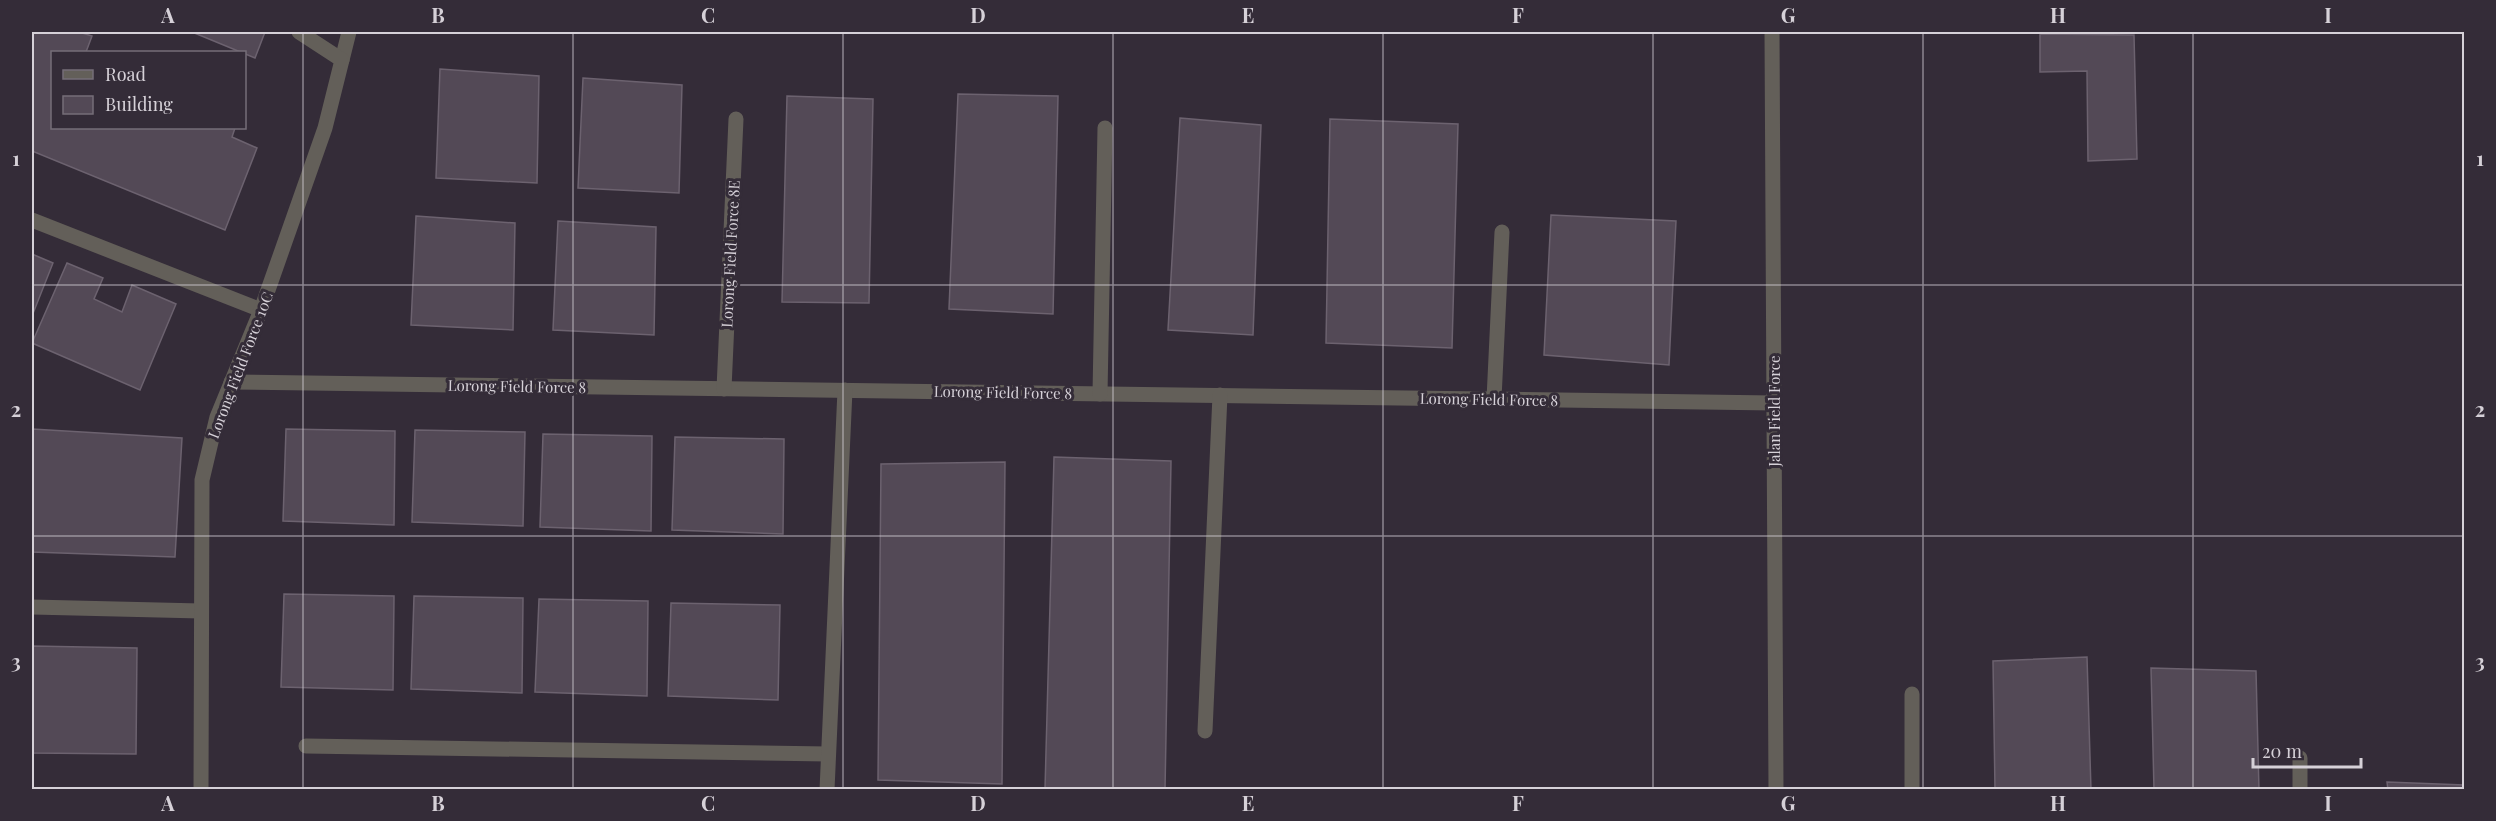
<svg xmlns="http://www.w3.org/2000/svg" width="2496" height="821" viewBox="0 0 2496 821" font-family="'Playfair Display',serif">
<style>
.building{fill:#534956;stroke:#6c626f;stroke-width:1.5}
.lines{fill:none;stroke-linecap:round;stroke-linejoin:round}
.minor{stroke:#635f59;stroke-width:15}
.grid{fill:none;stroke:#d6d1d8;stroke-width:1.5;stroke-opacity:0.55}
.labels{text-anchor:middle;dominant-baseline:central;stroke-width:6;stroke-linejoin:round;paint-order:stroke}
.street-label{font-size:15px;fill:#d6d1d8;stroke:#342c38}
.neatline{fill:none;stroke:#d6d1d8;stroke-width:2}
.grid-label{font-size:20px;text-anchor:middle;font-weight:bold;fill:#d6d1d8}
</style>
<rect width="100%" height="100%" fill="#342c38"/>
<g class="building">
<polygon points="32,32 79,32 92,36 86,52 52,52 52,128 235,128 232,137 257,148 225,230 32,151"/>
<polygon points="192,32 265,32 255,58"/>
<polygon points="2040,34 2134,35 2137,159 2088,161 2087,71 2040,72"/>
<polygon points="440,69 539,76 537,183 436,178"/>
<polygon points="583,78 682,85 679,193 578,188"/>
<polygon points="958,94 1058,96 1053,314 949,309"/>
<polygon points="787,96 873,99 869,303 782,302"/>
<polygon points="1180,118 1261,125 1253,335 1168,330"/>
<polygon points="1330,119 1458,124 1452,348 1326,343"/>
<polygon points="1551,215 1676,221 1669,365 1544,355"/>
<polygon points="416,216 515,223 513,330 411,325"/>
<polygon points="558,221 656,227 654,335 553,330"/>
<polygon points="32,254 53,263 32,316"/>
<polygon points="67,263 103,278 94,299 122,312 132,285 176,304 140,390 32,343"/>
<polygon points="32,429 182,438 175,557 32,552"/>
<polygon points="286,429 395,431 394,525 283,521"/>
<polygon points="415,430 525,432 523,526 412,522"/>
<polygon points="543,434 652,436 651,531 540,527"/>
<polygon points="675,437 784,439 783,534 672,530"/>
<polygon points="1054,457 1171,461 1165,790 1045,789"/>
<polygon points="1005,462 1002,784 878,780 881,464"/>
<polygon points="284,594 394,596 393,690 281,687"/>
<polygon points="414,596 523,598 522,693 411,689"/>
<polygon points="539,599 648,601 647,696 535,692"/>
<polygon points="671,603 780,605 778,700 668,696"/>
<polygon points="32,646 137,648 136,754 32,753"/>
<polygon points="2087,657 2091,790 1995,790 1993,661"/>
<polygon points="2151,668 2256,671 2259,790 2154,790"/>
<polygon points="2387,782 2464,785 2464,790 2388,790"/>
</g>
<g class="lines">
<g class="minor">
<polyline points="1772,32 1776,790"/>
<polyline points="342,60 349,32"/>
<polyline points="32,220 261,310"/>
<polyline points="231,382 1774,403"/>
<polyline points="724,389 736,119"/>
<polyline points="1100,394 1105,128"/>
<polyline points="1494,399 1502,232"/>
<polyline points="32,607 201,611"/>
<polyline points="1205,731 1220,395"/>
<polyline points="306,746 828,754"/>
<polyline points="2300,758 2300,790"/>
<polyline points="201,790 202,480 217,417 261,310 325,128 342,60 299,32"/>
<polyline points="827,790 845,390"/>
<polyline points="1912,790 1912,694"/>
</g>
</g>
<path class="grid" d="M303 32V790M573 32V790M843 32V790M1113 32V790M1383 32V790M1653 32V790M1923 32V790M2193 32V790M32 285H2464M32 536H2464"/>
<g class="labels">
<g class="street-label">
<text transform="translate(730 254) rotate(-87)">Lorong Field Force 8E</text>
<text transform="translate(240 365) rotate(-69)">Lorong Field Force 10C</text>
<text transform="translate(517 386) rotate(1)">Lorong Field Force 8</text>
<text transform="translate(1003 392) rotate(1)">Lorong Field Force 8</text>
<text transform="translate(1489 399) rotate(1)">Lorong Field Force 8</text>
<text transform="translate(1774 411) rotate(-90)">Jalan Field Force</text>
</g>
</g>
<rect width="2496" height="821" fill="none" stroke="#342c38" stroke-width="66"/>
<rect x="51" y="51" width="195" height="78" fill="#342c38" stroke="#756e78" stroke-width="1.5"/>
<rect x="63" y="70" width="30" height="9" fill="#635f59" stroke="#756e78" stroke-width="1.5"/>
<text x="105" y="81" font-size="18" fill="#d6d1d8">Road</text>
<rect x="63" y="96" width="30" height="18" fill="#534956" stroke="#756e78" stroke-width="1.5"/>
<text x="105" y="111" font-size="18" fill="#d6d1d8">Building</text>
<path d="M2253 758v9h108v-9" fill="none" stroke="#d6d1d8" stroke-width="3"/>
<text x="2262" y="758" font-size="18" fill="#d6d1d8" stroke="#342c38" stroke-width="4.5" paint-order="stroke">20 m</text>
<rect x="33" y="33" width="2430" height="755" class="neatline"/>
<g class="grid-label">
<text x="168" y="23">A</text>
<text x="438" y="23">B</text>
<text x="708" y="23">C</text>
<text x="978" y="23">D</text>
<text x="1248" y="23">E</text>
<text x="1518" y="23">F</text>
<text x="1788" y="23">G</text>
<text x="2058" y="23">H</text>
<text x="2328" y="23">I</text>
<text x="16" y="166">1</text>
<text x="2480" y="166">1</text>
<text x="16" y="417">2</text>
<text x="2480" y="417">2</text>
<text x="16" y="669">3</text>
<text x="2480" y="669">3</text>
<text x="168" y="811">A</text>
<text x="438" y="811">B</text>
<text x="708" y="811">C</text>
<text x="978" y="811">D</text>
<text x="1248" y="811">E</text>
<text x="1518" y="811">F</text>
<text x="1788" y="811">G</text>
<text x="2058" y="811">H</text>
<text x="2328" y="811">I</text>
</g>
</svg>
